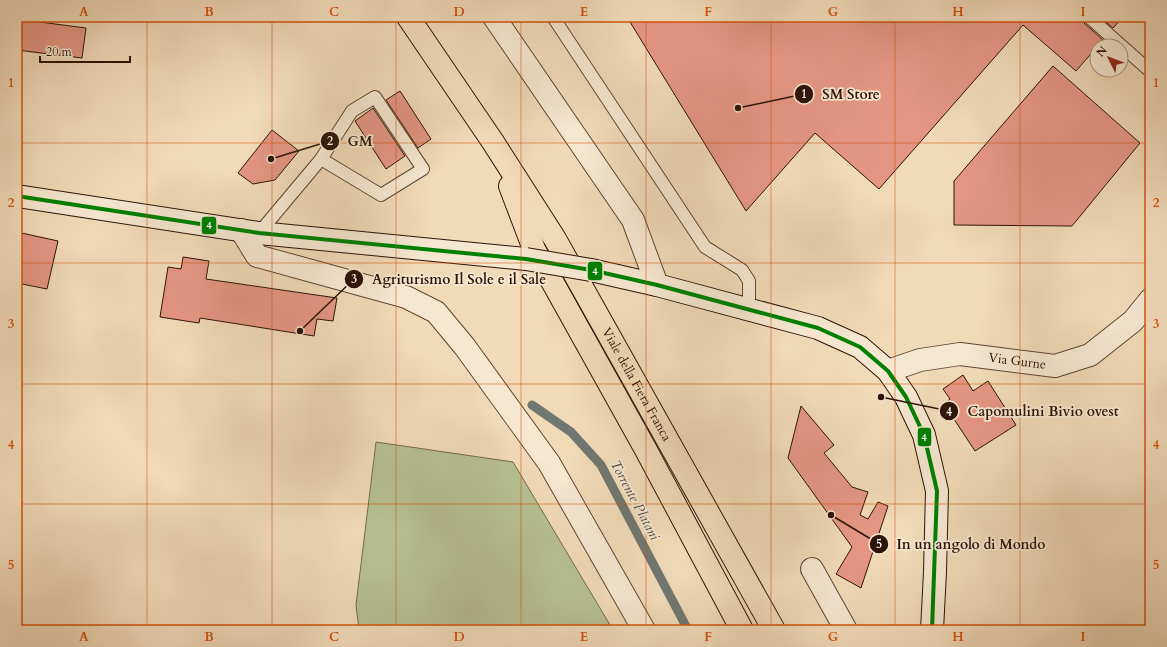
<svg xmlns="http://www.w3.org/2000/svg" width="1167" height="647" viewBox="0 0 1167 647" font-family="Cardo,serif">
<style>
.green{fill:#b6c092;stroke:#726a4d}
.lines{fill:none;stroke-linecap:round;stroke-linejoin:round}
.stream{stroke:#707770;stroke-width:9}
.building{fill:#e49683;stroke:#2d1308}
.lane-casing{stroke:#5e4534;stroke-width:14}
.street-casing{stroke:#5e4534;stroke-width:24}
.secondary-casing{stroke:#2d1308;stroke-width:24}
.primary-casing{stroke:#2d1308;stroke-width:24}
.lane{stroke:#f6e7d1;stroke-width:12}
.street{stroke:#f6e7d1;stroke-width:22}
.secondary{stroke:#f6e7d1;stroke-width:22}
.primary{stroke:#f1dab8;stroke-width:22}
.secondary-bridge-casing{stroke:#2d1308;stroke-width:24;stroke-linecap:butt}
.secondary-bridge{stroke:#f6e7d1;stroke-width:22}
.bus-1-casing{stroke:#f6e7d1;stroke-width:7}
.bus-1{stroke:#008000;stroke-width:4}
.grid{fill:none;stroke:#d5520c;stroke-width:1;stroke-opacity:0.55}
.labels{text-anchor:middle;dominant-baseline:central;stroke-width:3.5;stroke-linejoin:round;paint-order:stroke}
.street-label{font-size:13px;fill:#2d1308;stroke:#f6e7d1}
.water-label{font-size:14px;font-style:italic;fill:#544d45;stroke:#f6e7d1}
.leader{fill:none;stroke:#2d1308;stroke-width:1.5}
.callout-dot{fill:#2d1308;stroke:#f6e7d1;stroke-width:1.5}
.mark-label{font-size:12px;text-anchor:middle;font-weight:bold;fill:#fff}
.callout-label{font-size:14px;text-anchor:middle;font-weight:bold;fill:#2d1308;stroke:#f6e7d1;stroke-width:3.5;stroke-linejoin:round;paint-order:stroke}
.line-badge{stroke:#f6e7d1;stroke-width:1.5}
.badge-label{font-size:11px;text-anchor:middle;font-weight:bold;fill:#fff}
.neatline{fill:none;stroke:#d5520c;stroke-width:1.5}
.grid-label{font-size:13px;text-anchor:middle;font-weight:bold;fill:#d5520c}
</style>
<rect width="100%" height="100%" fill="#f1dab8"/>
<filter id="stains"><feTurbulence type="fractalNoise" baseFrequency=".005" numOctaves="4"/><feColorMatrix values="0 0 0 0 .2 0 0 0 0 .09 0 0 0 0 .02 0 0 0 .5 -.17"/></filter>
<radialGradient id="worn" r=".72"><stop offset=".6" stop-color="#630" stop-opacity="0"/><stop offset="1" stop-color="#630" stop-opacity=".3"/></radialGradient>
<polygon class="green" points="376,442 513,462 613,630 359,630 356,605"/>
<g class="lines">
<polyline class="stream" points="532,405 571,432 601,465 688,630"/>
</g>
<g class="building">
<polygon points="627,17 1082,17 1084,23 1103,40 1076,71 1023,25 879,189 815,133 746,211"/>
<polygon points="1100,17 1123,17 1113,28"/>
<polygon points="17,19 86,28 82,58 17,50"/>
<polygon points="1053,66 1140,143 1072,226 954,225 954,181"/>
<polygon points="400,91 431,139 418,148 386,100"/>
<polygon points="373,108 405,156 386,169 355,121"/>
<polygon points="272,130 299,151 275,180 253,184 238,173"/>
<polygon points="17,232 58,241 47,289 17,283"/>
<polygon points="183,257 209,261 206,279 337,298 333,321 317,319 314,336 200,318 199,323 160,317 168,267 181,269"/>
<polygon points="963,375 973,391 988,381 1016,425 975,451 944,404 950,399 943,389"/>
<polygon points="801,406 834,445 824,453 852,487 868,492 860,515 868,519 878,502 888,506 861,588 836,574 852,547 788,458"/>
</g>
<g class="lines">
<g class="lane-casing">
<g id="lane">
<polyline points="553,17 705,247 742,270 749,281 749,310"/>
<polyline points="1089,17 1150,71"/>
<polyline points="259,233 321,159 352,111 375,97 423,169 381,195 321,159"/>
</g>
</g>
<g class="street-casing">
<g id="street">
<polyline points="494,17 633,220 657,285"/>
<polyline points="241,230 257,256 406,297 436,312 465,347 549,463 644,630"/>
<path id="s1" d="M888 371 920 360 960 354 1055 366 1090 355 1133 321 1150 300"/>
<polyline points="812,569 846,630"/>
</g>
</g>
<g class="secondary-casing">
<g id="secondary">
<polyline points="17,196 259,233 526,259"/>
<polyline points="591,270 657,285 818,328 860,347 888,371 906,397 924,435 937,491 935,572 932,630"/>
</g>
</g>
<g class="primary-casing">
<g id="primary">
<path id="s2" d="M408 17 493 142 555 239 774 630"/>
<polyline points="510,186 534,249 646,450 742,630"/>
</g>
</g>
<use href="#lane" class="lane"/>
<use href="#street" class="street"/>
<use href="#secondary" class="secondary"/>
<use href="#primary" class="primary"/>
<g class="secondary-bridge-casing">
<polyline id="secondary-bridge" points="526,259 591,270"/>
</g>
<use href="#secondary-bridge" class="secondary-bridge"/>
<g class="bus-1-casing">
<polyline id="bus-1" points="17,196 259,233 526,259 591,270 657,285 818,328 860,347 888,371 906,397 924,435 937,491 932,630"/>
</g>
<use href="#bus-1" class="bus-1"/>
</g>
<path class="grid" d="M147 17V630M272 17V630M396 17V630M521 17V630M646 17V630M771 17V630M895 17V630M1020 17V630M17 143H1150M17 263H1150M17 384H1150M17 504H1150"/>
<g class="labels">
<g class="street-label">
<text stroke="none"><textPath href="#s1" startOffset="132">Via Gurne</textPath></text>
<text stroke="none"><textPath href="#s2" startOffset="433">Viale della Fiera Franca</textPath></text>
</g>
<g class="water-label">
<text transform="translate(635 500) rotate(62)">Torrente Platani</text>
</g>
</g>
<path class="leader" d="M738 108L804 94M271 159L330 141M300 331L354 279M881 397L949 411M831 515L879 544"/>
<g class="callout-dot">
<circle cx="738" cy="108" r="4"/>
<circle cx="271" cy="159" r="4"/>
<circle cx="300" cy="331" r="4"/>
<circle cx="881" cy="397" r="4"/>
<circle cx="831" cy="515" r="4"/>
<circle cx="804" cy="94" r="10"/>
<circle cx="330" cy="141" r="10"/>
<circle cx="354" cy="279" r="10"/>
<circle cx="949" cy="411" r="10"/>
<circle cx="879" cy="544" r="10"/>
</g>
<g class="mark-label">
<text x="804" y="98">1</text>
<text x="330" y="145">2</text>
<text x="354" y="283">3</text>
<text x="949" y="416">4</text>
<text x="879" y="548">5</text>
</g>
<g class="callout-label">
<text x="851" y="99">SM Store</text>
<text x="360" y="146">GM</text>
<text x="459" y="284">Agriturismo Il Sole e il Sale</text>
<text x="1043" y="416">Capomulini Bivio ovest</text>
<text x="971" y="549">In un angolo di Mondo</text>
</g>
<g class="line-badge">
<rect x="201" y="216" width="16" height="19" rx="4" fill="#008000"/>
<rect x="587" y="261" width="16" height="20" rx="4" fill="#008000"/>
<rect x="917" y="427" width="15" height="20" rx="4" fill="#008000"/>
</g>
<g class="badge-label">
<text x="209" y="229">4</text>
<text x="595" y="275">4</text>
<text x="924" y="441">4</text>
</g>
<rect width="1167" height="647" fill="none" stroke="#f1dab8" stroke-width="44"/>
<g transform="translate(1109 58) rotate(312)"><circle r="19" fill="#f6e7d1" stroke="#a69281"/>
<path d="M0-3L7 15L0 10L-7 15Z" fill="#8f2418"/>
<text y="-6" font-size="11" font-weight="bold" text-anchor="middle" fill="#2d1308">N</text>
</g>
<path d="M40 56v6h90v-6" fill="none" stroke="#2d1308" stroke-width="2"/>
<text x="46" y="56" font-size="12" fill="#2d1308" stroke="#f6e7d1" stroke-width="3" paint-order="stroke">20 m</text>
<rect x="22" y="22" width="1123" height="603" class="neatline"/>
<g class="grid-label">
<text x="84" y="16">A</text>
<text x="209" y="16">B</text>
<text x="334" y="16">C</text>
<text x="459" y="16">D</text>
<text x="584" y="16">E</text>
<text x="708" y="16">F</text>
<text x="833" y="16">G</text>
<text x="958" y="16">H</text>
<text x="1083" y="16">I</text>
<text x="11" y="87">1</text>
<text x="1156" y="87">1</text>
<text x="11" y="207">2</text>
<text x="1156" y="207">2</text>
<text x="11" y="328">3</text>
<text x="1156" y="328">3</text>
<text x="11" y="449">4</text>
<text x="1156" y="449">4</text>
<text x="11" y="569">5</text>
<text x="1156" y="569">5</text>
<text x="84" y="641">A</text>
<text x="209" y="641">B</text>
<text x="334" y="641">C</text>
<text x="459" y="641">D</text>
<text x="584" y="641">E</text>
<text x="708" y="641">F</text>
<text x="833" y="641">G</text>
<text x="958" y="641">H</text>
<text x="1083" y="641">I</text>
</g>
<rect width="100%" height="100%" filter="url(#stains)"/>
<rect width="100%" height="100%" fill="url(#worn)"/>
</svg>
